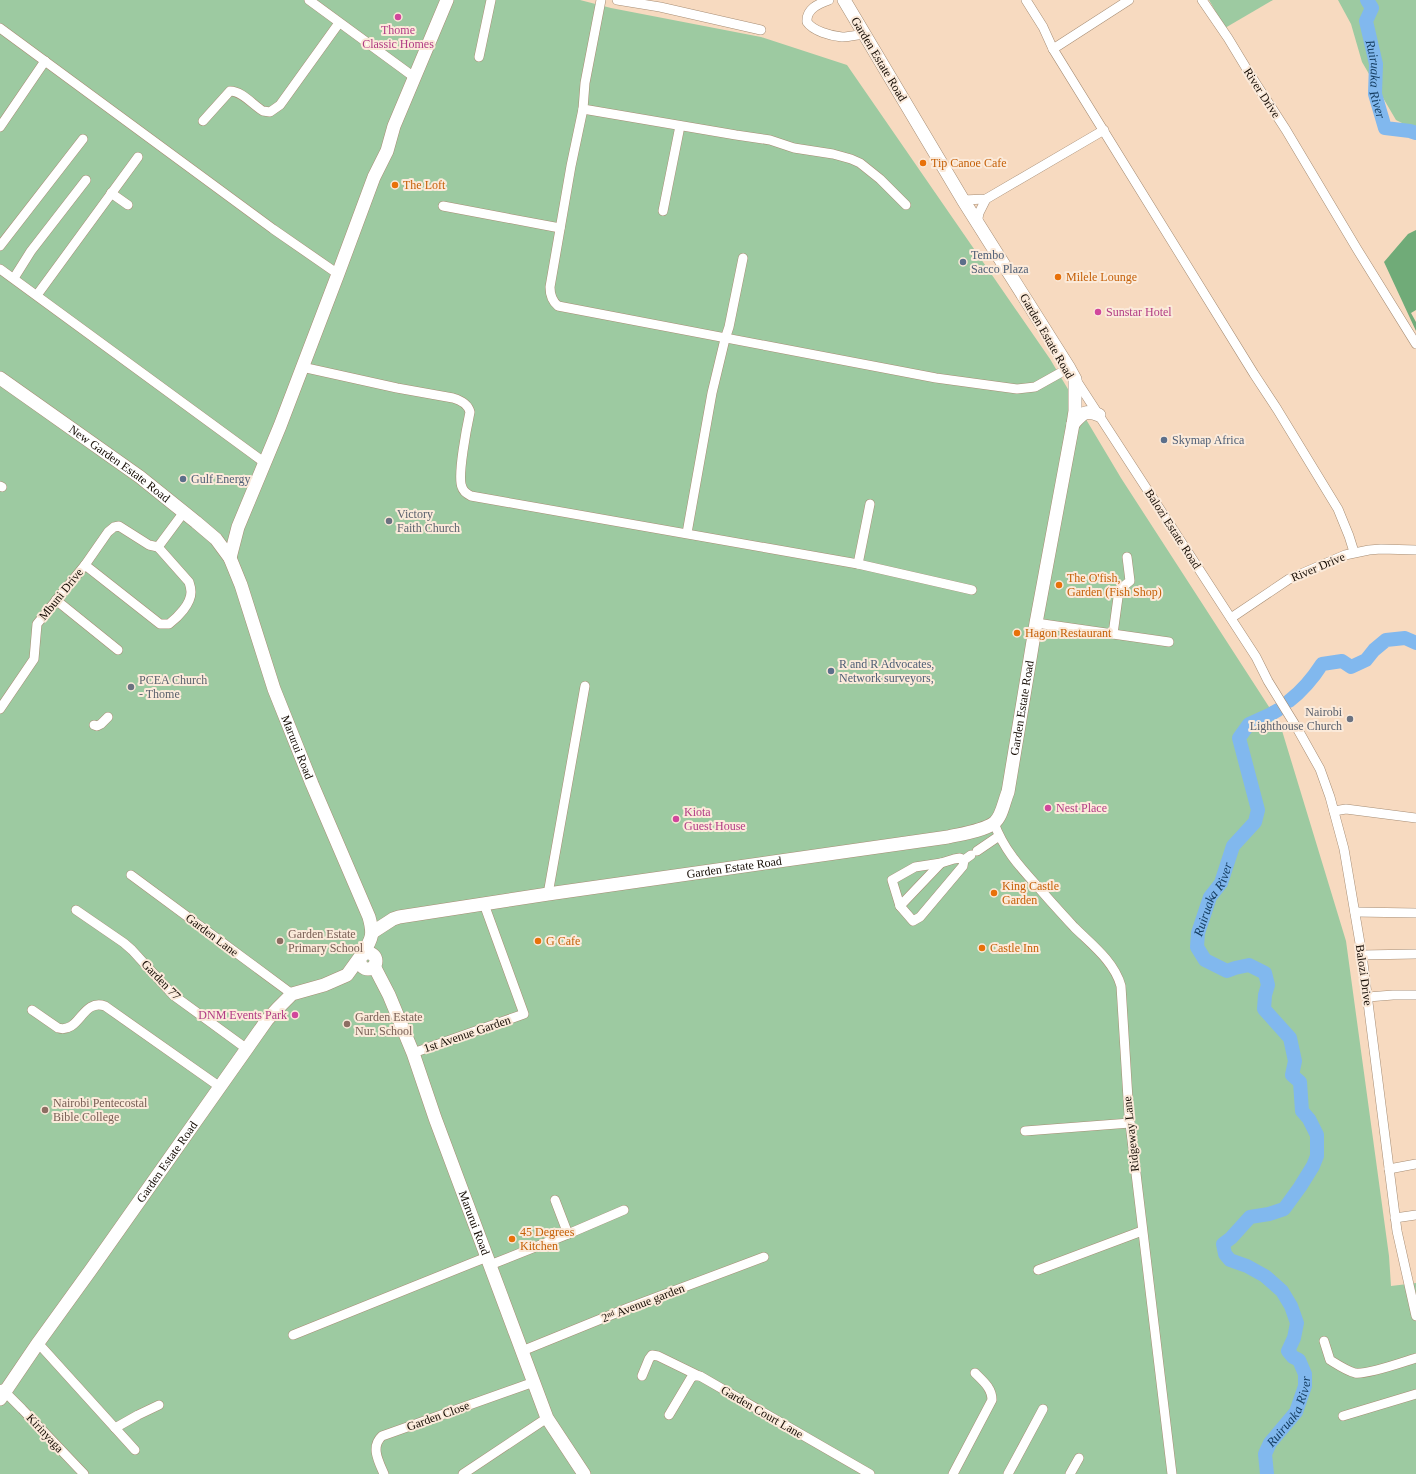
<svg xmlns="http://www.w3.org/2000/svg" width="1416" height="1474" viewBox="0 0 1416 1474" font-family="'Times New Roman',serif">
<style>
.green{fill:#9dcaa1}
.forest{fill:#70ab78}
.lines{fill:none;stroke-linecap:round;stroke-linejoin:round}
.river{stroke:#81b8ee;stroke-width:14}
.street-casing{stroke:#a78d74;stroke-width:10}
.secondary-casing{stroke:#a78d74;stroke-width:14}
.street{stroke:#fff;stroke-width:9}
.secondary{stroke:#fff;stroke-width:13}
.hotel-dot{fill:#d1479c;stroke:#fbeada;stroke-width:1.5}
.food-dot{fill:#e8710a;stroke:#fbeada;stroke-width:1.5}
.service-dot{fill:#5c6f8a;stroke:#fbeada;stroke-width:1.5}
.worship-dot{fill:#6b7280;stroke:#fbeada;stroke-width:1.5}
.education-dot{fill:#8d6e63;stroke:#fbeada;stroke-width:1.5}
.labels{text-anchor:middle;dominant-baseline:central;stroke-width:4;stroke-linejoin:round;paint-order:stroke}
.hotel-label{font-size:12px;fill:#b23c85;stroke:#fbeada;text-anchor:start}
.street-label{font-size:12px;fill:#150c04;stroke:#fbeada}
.food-label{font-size:12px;fill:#c56008;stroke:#fbeada;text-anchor:start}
.service-label{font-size:12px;fill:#4e5e75;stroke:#fbeada;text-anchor:start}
.worship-label{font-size:12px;fill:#5b616d;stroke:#fbeada;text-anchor:start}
.education-label{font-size:12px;fill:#785e54;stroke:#fbeada;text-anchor:start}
.water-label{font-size:13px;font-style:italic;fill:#163e62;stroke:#fbeada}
</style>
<rect width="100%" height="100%" fill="#f7dac0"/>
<g class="green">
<polygon points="0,0 580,0 611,8 761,37 847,65 1050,359 1121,478 1280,724 1346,941 1389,1256 1391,1286 1416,1283 1416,1474 0,1474"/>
<polygon points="1209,0 1273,0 1225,28"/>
<polygon points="1338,0 1416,0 1416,130 1396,120 1362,62 1351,24"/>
</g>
<polygon class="forest" points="1416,230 1416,310 1411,313 1416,322 1416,331 1384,262 1408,234"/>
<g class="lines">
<g class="river">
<path id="s1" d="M1367 0 1372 8 1366 21 1376 64 1375 94 1385 128 1410 131 1416 133"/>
<path d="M1289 701C1302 691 1313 678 1322 664L1342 661 1351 667 1366 660 1374 650 1386 640 1405 638 1416 643"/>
<path id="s2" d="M1267 1474 1265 1454 1270 1443 1296 1412 1305 1386V1374L1299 1360 1293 1357 1288 1351 1294 1338 1297 1323 1291 1306 1282 1291 1265 1276 1247 1266 1230 1260 1225 1254 1223 1244 1231 1238 1250 1217 1269 1214 1284 1209 1300 1187 1313 1166 1317 1156V1135L1309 1119 1302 1111 1300 1082 1292 1075 1295 1061 1290 1038 1264 1009 1265 995 1268 985 1265 973 1249 965 1235 968 1227 971 1205 960 1197 947 1198 933 1210 897 1221 883 1233 846 1255 822 1258 810 1239 738 1249 724 1271 714 1278 710"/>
</g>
<g class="street-casing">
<g id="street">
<polyline points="309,0 414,77"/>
<polyline points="601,0 585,83 583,109 736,135 770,140 794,148 833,154 851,159 860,163 880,179 906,205"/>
<polyline points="617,0 660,7 761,30"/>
<path d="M829 0C818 4 806 9 807 22 813 31 831 36 842 37 849 37 857 35 864 34"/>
<polyline points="1026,0 1043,27 1053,49 1254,374 1277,409 1338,509 1349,536 1354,552"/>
<polyline points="1202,0 1228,38 1251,76 1286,130 1357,249 1416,344"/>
<polyline points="0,28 273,229 338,274"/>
<polyline points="1053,49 1129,0"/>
<polyline points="479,57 491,0"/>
<path d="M583 109 571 166 550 287C550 295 552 301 558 306L936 378 1017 389 1035 387 1069 368"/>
<path d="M203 121 230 91C242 91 253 105 263 111L270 112 280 105 339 23"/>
<polyline points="0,127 45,61"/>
<polyline points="111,193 128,205"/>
<polyline points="963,200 986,199 1104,130"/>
<polyline points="443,206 560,228"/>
<polyline points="663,211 680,126"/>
<polyline points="977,223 979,213 986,199"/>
<polyline points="0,246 83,139"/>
<polyline points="0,269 265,463"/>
<polyline points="14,278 31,251 86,180"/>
<polyline points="37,295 138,157"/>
<path d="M302 367 397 388 453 398C460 400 468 404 470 412 467 426 457 477 462 487 463 491 467 494 471 496L858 564 972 590"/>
<polyline points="1076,380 1256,657 1268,681 1297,728 1320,769 1330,797 1344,849 1362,955 1397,1231 1416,1316"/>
<polyline points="0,486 2,487"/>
<polyline points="687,533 712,393 725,339 729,327 743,258"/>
<polyline points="858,564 870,504"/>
<path d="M85 565 160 624H169C178 617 191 604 191 592 191 588 190 585 189 582L158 547"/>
<polyline points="56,600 118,650"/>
<polyline points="1231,618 1289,579 1345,555 1369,550 1381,549 1416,550"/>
<polyline points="1036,623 1169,642"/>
<polyline points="1113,634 1119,590 1130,581 1127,557"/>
<polyline points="0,709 34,659 37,624 85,565 108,532 114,527 119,526 149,545 158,547 184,512"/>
<polyline points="94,725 97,726 101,724 108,717"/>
<polyline points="1334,811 1346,809 1416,818"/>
<path d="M994 823C1004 850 1020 867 1039 888 1050 901 1062 914 1074 927 1091 944 1114 961 1121 986L1129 1115 1172 1474"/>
<polyline points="977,851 999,836"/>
<polyline points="964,860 960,858 954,859 941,863 900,906 913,921 920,917 963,866 964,860 971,855"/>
<polyline points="131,875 292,994"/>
<polyline points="548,894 585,686"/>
<polyline points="900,906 892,880 915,867 941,863"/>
<polyline points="76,910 124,943 132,950 173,995 247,1049"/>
<polyline points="1355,912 1416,913"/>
<polyline points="1362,955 1416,954"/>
<polyline points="1368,997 1393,995 1416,995"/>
<path d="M32 1010 58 1028C80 1034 82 998 105 1006L220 1087"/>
<polyline points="413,1053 524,1014 484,904"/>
<polyline points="1025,1131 1130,1123"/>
<polyline points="1389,1169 1416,1164"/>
<polyline points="1395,1218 1416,1215"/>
<polyline points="568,1234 624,1210"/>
<polyline points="490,1265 568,1234 555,1200"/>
<polyline points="1038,1270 1142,1231"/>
<polyline points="293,1335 487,1257"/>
<path d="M1324 1341 1330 1360C1338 1365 1347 1371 1355 1373 1367 1375 1403 1362 1416 1358"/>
<polyline points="38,1343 135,1450"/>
<polyline points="522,1351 628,1308 764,1257"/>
<polyline points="642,1376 649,1359 652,1355 658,1356 699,1376"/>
<polyline points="2,1389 22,1409 84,1474"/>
<polyline points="669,1415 691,1378 694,1376 700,1376 870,1474"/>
<polyline points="1343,1416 1416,1394"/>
<polyline points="115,1428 138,1415 159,1405"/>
<path d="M384 1474C379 1462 370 1447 382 1436L534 1382"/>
<polyline points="463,1474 547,1418"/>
<path d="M953 1474 992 1400C992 1388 983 1381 975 1373"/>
<polyline points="1008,1474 1043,1409"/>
<polyline points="1070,1474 1079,1458"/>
</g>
</g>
<g class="secondary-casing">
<g id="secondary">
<path id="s3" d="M0 378 140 477 196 522 216 539 230 558 241 585 274 689 312 784 369 917C374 935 372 938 363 954"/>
<path d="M1073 424C1082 414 1085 409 1099 415"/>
<polyline points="230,558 238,527 280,426 338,274 374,177 387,151 394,126 447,0"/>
<path id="s4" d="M373 932 393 919 399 917 548 894 948 837C961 834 983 831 994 823 1002 817 1004 801 1008 792L1036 623 1073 424 1075 411V379L1069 368 963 200 844 0"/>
<circle cx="368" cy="961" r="8"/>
<path id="s5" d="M374 966 389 995 413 1053 435 1118 547 1418 584 1474"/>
<path id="s6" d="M0 1399 38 1343 90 1271 267 1020 277 1009 292 994 324 985 347 975 360 957"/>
</g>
</g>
<use href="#street" class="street"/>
<use href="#secondary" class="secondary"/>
</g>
<g class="hotel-dot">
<circle cx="398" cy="17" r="4"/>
<circle cx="1098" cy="312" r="4"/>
<circle cx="1048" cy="808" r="4"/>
<circle cx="676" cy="819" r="4"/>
<circle cx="295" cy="1015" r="4"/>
</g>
<g class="food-dot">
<circle cx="923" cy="163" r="4"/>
<circle cx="395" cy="185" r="4"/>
<circle cx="1058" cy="277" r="4"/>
<circle cx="1059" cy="585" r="4"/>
<circle cx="1017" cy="633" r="4"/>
<circle cx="994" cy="893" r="4"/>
<circle cx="538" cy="941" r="4"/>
<circle cx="982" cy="948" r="4"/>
<circle cx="512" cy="1239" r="4"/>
</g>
<g class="service-dot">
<circle cx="963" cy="262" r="4"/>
<circle cx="1164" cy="440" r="4"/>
<circle cx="183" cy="479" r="4"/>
<circle cx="831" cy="671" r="4"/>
</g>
<g class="worship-dot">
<circle cx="389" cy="521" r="4"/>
<circle cx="131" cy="687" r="4"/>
<circle cx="1350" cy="719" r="4"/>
</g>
<g class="education-dot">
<circle cx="280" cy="941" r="4"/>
<circle cx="347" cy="1024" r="4"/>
<circle cx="45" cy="1110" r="4"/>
</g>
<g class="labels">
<g class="hotel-label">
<text x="398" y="30" text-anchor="middle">Thome<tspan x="398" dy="14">Classic Homes</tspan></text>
<text x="1106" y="312">Sunstar Hotel</text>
<text x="1056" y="808">Nest Place</text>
<text x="684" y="812">Kiota<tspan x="684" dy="14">Guest House</tspan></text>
<text x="287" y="1015" text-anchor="end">DNM Events Park</text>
</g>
<g class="street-label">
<text transform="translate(879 59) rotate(59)">Garden Estate Road</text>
<text transform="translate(1262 93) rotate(57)">River Drive</text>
<text transform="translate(1047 336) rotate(60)">Garden Estate Road</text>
<text stroke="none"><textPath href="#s3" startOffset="147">New Garden Estate Road</textPath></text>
<text transform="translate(1173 529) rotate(57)">Balozi Estate Road</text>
<text transform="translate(1318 567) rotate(-23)">River Drive</text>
<text transform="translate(61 594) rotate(-51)">Mbuni Drive</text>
<text stroke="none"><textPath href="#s4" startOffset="753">Garden Estate Road</textPath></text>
<text stroke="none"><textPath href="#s3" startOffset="494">Marurui Road</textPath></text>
<text stroke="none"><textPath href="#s4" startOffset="369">Garden Estate Road</textPath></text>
<text transform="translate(212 935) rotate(37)">Garden Lane</text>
<text transform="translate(1364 975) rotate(82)">Balozi Drive</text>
<text transform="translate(161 980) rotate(46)">Garden 77</text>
<text transform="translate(467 1034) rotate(-19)">1st Avenue Garden</text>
<text transform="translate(1131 1134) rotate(-96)">Ridgeway Lane</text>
<text stroke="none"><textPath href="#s6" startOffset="290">Garden Estate Road</textPath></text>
<text stroke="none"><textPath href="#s5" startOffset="276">Marurui Road</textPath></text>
<text transform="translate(643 1303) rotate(-21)">2ⁿᵈ Avenue garden</text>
<text transform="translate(762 1412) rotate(30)">Garden Court Lane</text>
<text transform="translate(438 1416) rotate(-20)">Garden Close</text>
<text transform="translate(45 1433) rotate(47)">Kirinyaga</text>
</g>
<g class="food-label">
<text x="931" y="163">Tip Canoe Cafe</text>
<text x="403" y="185">The Loft</text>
<text x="1066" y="277">Milele Lounge</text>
<text x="1067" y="578">The O'fish,<tspan x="1067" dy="14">Garden (Fish Shop)</tspan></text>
<text x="1025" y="633">Hagon Restaurant</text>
<text x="1002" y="886">King Castle<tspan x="1002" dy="14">Garden</tspan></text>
<text x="546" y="941">G Cafe</text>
<text x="990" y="948">Castle Inn</text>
<text x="520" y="1232">45 Degrees<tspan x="520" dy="14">Kitchen</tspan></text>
</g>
<g class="service-label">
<text x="971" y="255">Tembo<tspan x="971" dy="14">Sacco Plaza</tspan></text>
<text x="1172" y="440">Skymap Africa</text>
<text x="191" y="479">Gulf Energy</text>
<text x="839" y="664">R and R Advocates,<tspan x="839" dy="14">Network surveyors,</tspan></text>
</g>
<g class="worship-label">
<text x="397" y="514">Victory<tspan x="397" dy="14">Faith Church</tspan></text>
<text x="139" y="680">PCEA Church<tspan x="139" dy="14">- Thome</tspan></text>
<text x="1342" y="712" text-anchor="end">Nairobi<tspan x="1342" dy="14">Lighthouse Church</tspan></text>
</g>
<g class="education-label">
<text x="288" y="934">Garden Estate<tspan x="288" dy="14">Primary School</tspan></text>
<text x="355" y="1017">Garden Estate<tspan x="355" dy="14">Nur. School</tspan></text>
<text x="53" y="1103">Nairobi Pentecostal<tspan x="53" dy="14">Bible College</tspan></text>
</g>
<g class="water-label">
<text stroke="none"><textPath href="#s1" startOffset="83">Ruiruaka River</textPath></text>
<text stroke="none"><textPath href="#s2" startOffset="757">Ruiruaka River</textPath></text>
<text stroke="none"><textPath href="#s2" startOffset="70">Ruiruaka River</textPath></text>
</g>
</g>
</svg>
